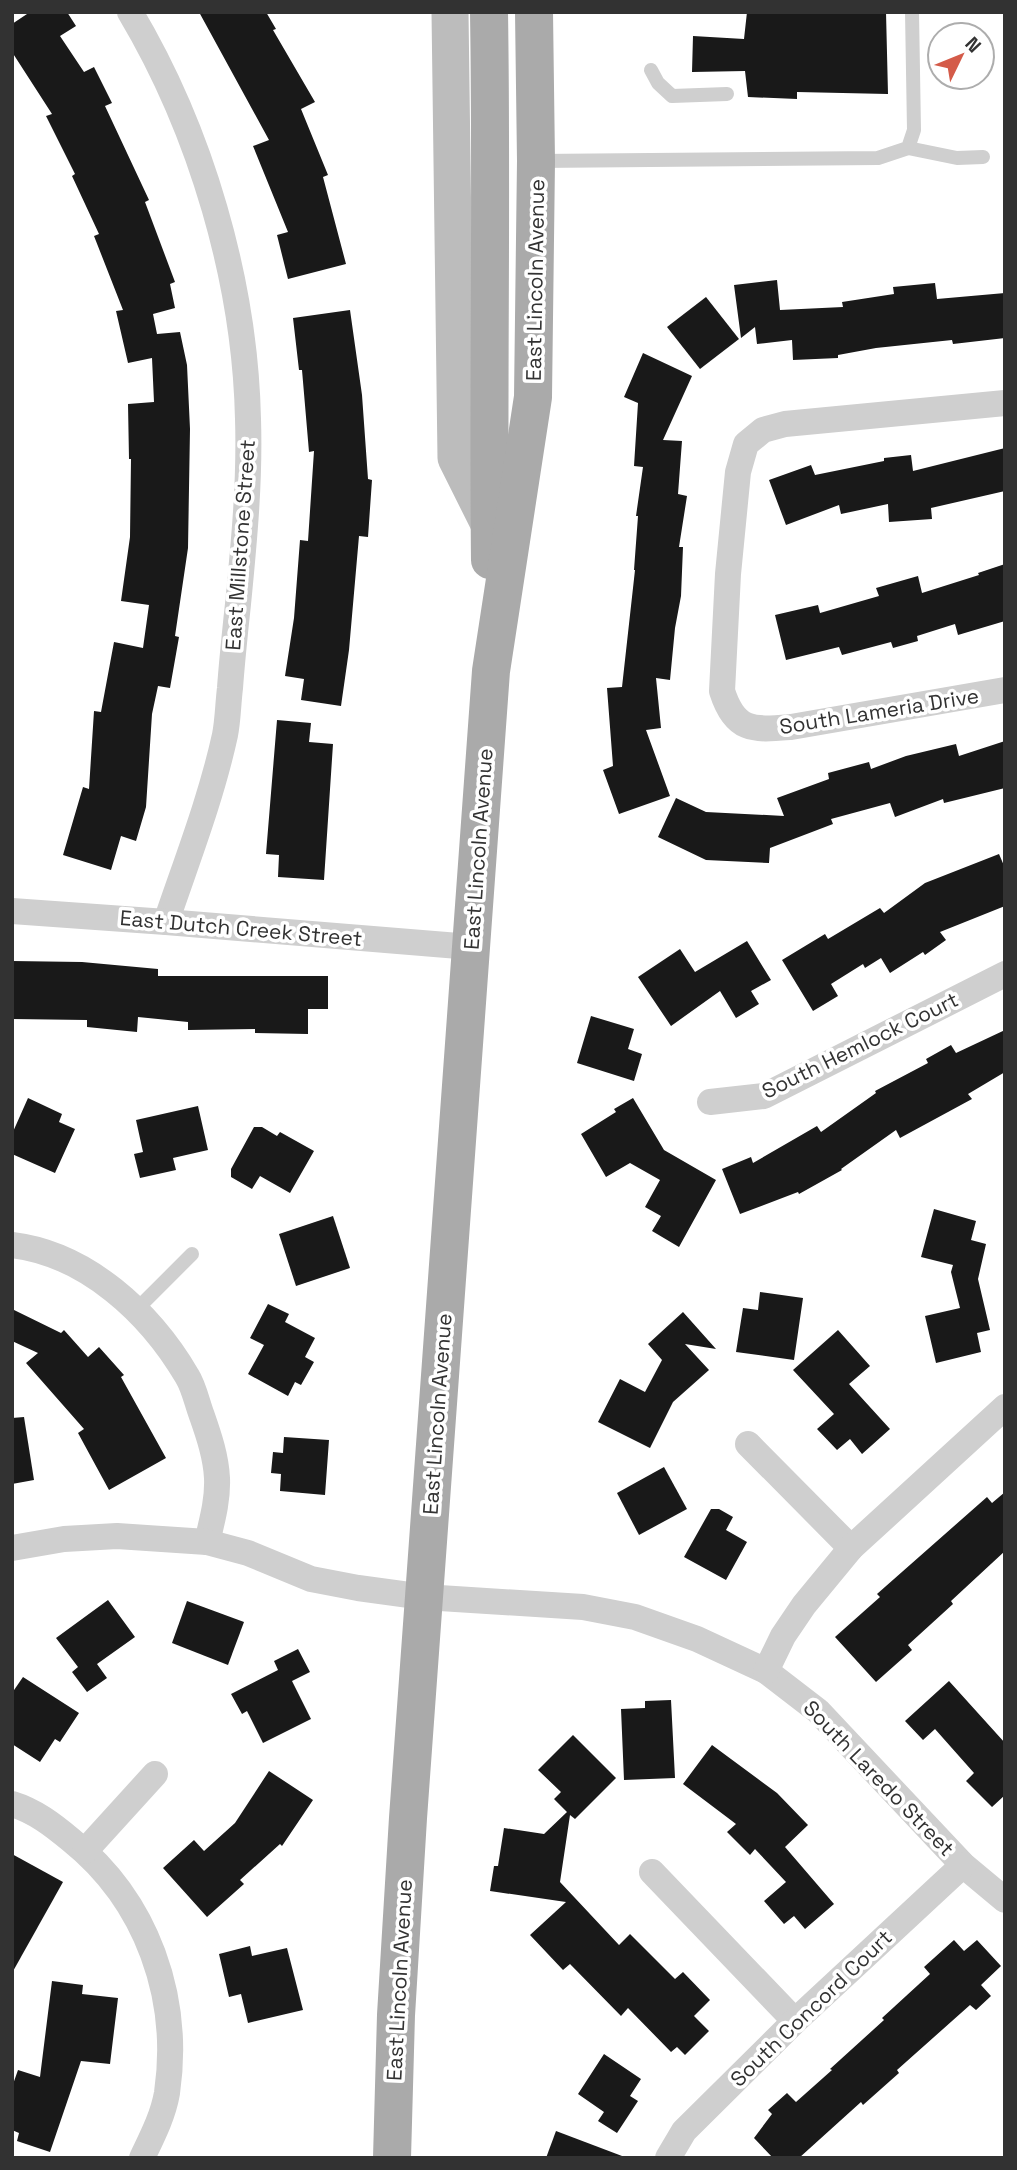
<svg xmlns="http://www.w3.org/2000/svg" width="1017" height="2170" viewBox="0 0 1017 2170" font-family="'Space Grotesk',sans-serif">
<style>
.building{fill:#191919}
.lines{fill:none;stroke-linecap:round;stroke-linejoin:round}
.service{stroke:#cfcfcf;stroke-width:14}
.minor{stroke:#cfcfcf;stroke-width:26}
.secondary{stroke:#bcbcbc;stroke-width:37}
.primary{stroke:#aaa;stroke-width:38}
.labels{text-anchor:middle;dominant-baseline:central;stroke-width:7;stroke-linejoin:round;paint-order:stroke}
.street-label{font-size:21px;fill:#323232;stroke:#fff}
</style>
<rect width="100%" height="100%" fill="#fff"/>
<g class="building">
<polygon points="30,12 67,12 76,26 60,36 84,72 94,67 112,103 105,106 149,200 145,202 175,282 170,284 175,308 153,314 157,334 180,332 187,365 190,429 188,548 175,636 179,637 170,688 158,686 152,714 146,807 136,841 121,836 111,870 63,855 83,787 89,789 94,711 101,712 114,642 143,648 149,605 121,601 130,537 131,459 129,459 128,404 154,402 152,358 128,363 116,311 123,310 94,236 99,234 72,176 75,174 46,116 52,114 12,52 12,24"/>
<polygon points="199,12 266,12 276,29 273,30 315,102 301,109 328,175 323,177 346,264 288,279 277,235 288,232 253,146 269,140"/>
<polygon points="747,12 886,12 888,94 797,92 797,99 748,97 745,71 692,72 693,36 744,39"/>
<polygon points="777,280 780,310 843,307 842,302 894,294 893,287 935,283 937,299 1005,293 1005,338 953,344 952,340 876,348 838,355 838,358 793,360 792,340 757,344 755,327 741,338 734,285"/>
<polygon points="706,297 739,339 700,369 667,327"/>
<polygon points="350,310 362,395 368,479 372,480 368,537 359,536 349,650 341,706 301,700 304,679 285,676 294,618 300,540 308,541 314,451 309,452 302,370 299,370 293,318"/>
<polygon points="643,353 692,376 663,440 682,441 678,494 687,496 679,547 683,547 681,596 675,628 670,680 656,678 661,728 646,730 670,796 619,814 603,770 613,766 607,688 622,687 635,570 634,570 638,516 636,516 643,467 634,466 638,403 624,397"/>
<polygon points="1005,448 1005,491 931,508 932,519 889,522 888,504 841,514 839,505 786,525 769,480 811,465 815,475 884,461 884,458 911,455 913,471"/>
<polygon points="1005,564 1005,621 958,635 955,624 917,636 918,641 893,648 891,642 842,655 839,647 786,660 775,615 818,605 820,613 879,596 876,588 918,576 922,593 979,575 978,573"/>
<polygon points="277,720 311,723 309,742 333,744 324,880 278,877 279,855 266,854"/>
<polygon points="1005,741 1005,788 944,803 943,799 895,817 890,803 831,819 833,824 770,848 769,863 706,860 658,837 676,798 706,812 784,816 777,798 829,779 828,773 869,762 871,769 906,756 956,744 959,756"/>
<polygon points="999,854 1005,868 1005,906 940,932 946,940 925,955 923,952 890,973 881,958 865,968 863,964 831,984 838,996 813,1011 782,960 825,934 828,939 880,908 884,913 925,883"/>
<polygon points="747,941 771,980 751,991 759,1004 736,1018 720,991 671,1026 638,977 680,949 695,972"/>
<polygon points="12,961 82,962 158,969 158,976 328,976 328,1009 308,1009 308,1034 255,1033 255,1029 188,1030 188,1022 138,1017 137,1032 87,1027 87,1020 12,1019"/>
<polygon points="591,1016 634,1029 628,1049 642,1054 634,1081 577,1063"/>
<polygon points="1005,1030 1005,1072 968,1094 972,1099 900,1138 896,1130 841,1169 842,1170 799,1194 798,1192 740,1214 722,1169 751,1157 753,1163 817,1126 821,1132 876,1093 875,1091 928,1063 926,1059 951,1045 956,1053"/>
<polygon points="28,1098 62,1114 59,1122 75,1129 55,1173 12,1154 12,1134"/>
<polygon points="633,1098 664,1150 716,1180 679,1247 652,1231 661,1216 645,1207 660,1180 630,1163 606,1177 581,1134 616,1112 614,1109"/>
<polygon points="198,1106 208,1150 173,1158 176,1170 140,1178 134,1154 143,1152 136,1120"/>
<polygon points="254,1127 262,1127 277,1136 280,1132 314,1151 290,1193 260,1176 252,1189 231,1177 231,1169"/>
<polygon points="934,1209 976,1221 971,1240 986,1244 978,1279 990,1330 977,1333 981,1352 936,1363 925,1316 960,1308 951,1272 953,1265 921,1257"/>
<polygon points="333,1216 350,1268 296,1286 279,1234"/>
<polygon points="760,1292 803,1298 794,1360 736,1352 743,1308 758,1310"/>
<polygon points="268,1304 289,1314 285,1322 315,1338 305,1357 314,1362 301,1385 295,1382 288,1396 248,1374 264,1345 250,1338"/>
<polygon points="12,1309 61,1333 64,1330 88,1357 99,1347 124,1375 121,1377 166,1458 109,1490 78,1433 84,1429 26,1363 38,1353 12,1341"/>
<polygon points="683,1312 716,1349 685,1344 709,1370 673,1402 650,1448 598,1422 620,1379 645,1392 662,1360 648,1344"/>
<polygon points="838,1330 870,1366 849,1384 890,1429 862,1454 850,1439 837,1450 817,1429 834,1414 793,1370"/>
<polygon points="24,1417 34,1480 12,1484 12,1418"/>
<polygon points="284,1437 329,1440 325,1495 280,1491 281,1474 271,1473 273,1452 283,1453"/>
<polygon points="664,1467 687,1509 639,1535 617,1493"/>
<polygon points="1005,1492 1005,1551 951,1601 953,1604 908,1645 912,1650 876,1682 835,1637 880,1597 877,1594 987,1497 992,1503"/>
<polygon points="711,1509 719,1509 733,1517 726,1530 747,1542 726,1580 684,1557"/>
<polygon points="108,1600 135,1637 97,1664 107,1678 87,1692 72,1672 78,1667 56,1638"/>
<polygon points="187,1601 244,1622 228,1665 172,1643"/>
<polygon points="298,1649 310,1672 292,1681 311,1719 263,1743 247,1711 242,1714 231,1694 278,1670 274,1661"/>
<polygon points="23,1677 79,1713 60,1742 55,1739 40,1762 12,1744 12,1693"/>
<polygon points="949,1681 1005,1743 1005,1795 992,1807 966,1781 974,1773 935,1729 923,1740 905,1721"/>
<polygon points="671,1700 675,1778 624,1780 621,1709 645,1708 645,1701"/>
<polygon points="573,1735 616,1778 575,1819 570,1815 560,1882 619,1945 630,1934 675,1979 683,1972 710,2000 694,2016 709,2031 685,2055 677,2047 671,2052 628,2008 621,2016 570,1964 563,1970 530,1935 566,1902 490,1891 494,1866 498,1866 504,1828 544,1834 567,1812 554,1799 561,1792 538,1770"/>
<polygon points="712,1745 777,1793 808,1825 785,1847 834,1904 805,1929 794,1916 784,1924 764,1901 786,1882 755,1849 750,1855 727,1832 736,1824 683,1784"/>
<polygon points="269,1771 313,1800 282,1846 280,1844 240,1880 244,1884 207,1917 163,1868 194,1840 204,1851 235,1823"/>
<polygon points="12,1854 63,1882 12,1973"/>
<polygon points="954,1940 964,1951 977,1940 1001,1966 981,1985 991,1996 976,2010 970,2005 897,2070 899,2073 863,2105 861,2102 799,2158 773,2158 754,2138 772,2114 768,2110 787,2093 796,2102 832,2070 830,2069 884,2020 882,2018 930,1974 924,1967"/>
<polygon points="250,1946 252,1956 287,1948 303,2010 248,2023 241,1994 229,1997 219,1954"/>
<polygon points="52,1981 83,1985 82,1994 118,1998 110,2064 81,2061 50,2152 17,2141 19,2133 12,2130 12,2087 18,2070 40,2077"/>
<polygon points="604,2054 641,2079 630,2096 638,2101 617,2133 598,2121 604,2112 578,2094"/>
<polygon points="556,2131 622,2156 622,2158 546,2158"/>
</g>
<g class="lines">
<g class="service">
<polyline points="651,70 658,83 672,96 727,94"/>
<polyline points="908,148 957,158 983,157"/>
<polyline points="537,161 878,158 908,148 914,130 912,12"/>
<polyline points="136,1310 192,1254"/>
</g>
<g class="minor">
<path d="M130 12C201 131 245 281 248 419 250 481 244 543 238 604 235 632 232 660 230 688 228 704 228 720 225 735 211 799 187 860 166 922"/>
<path d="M1005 403 785 424 763 430 746 444 738 472 728 574 722 691C735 732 753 730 791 727L1005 690"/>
<polyline points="12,911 166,922 471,947"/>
<polyline points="710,1102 764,1096 1005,974"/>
<path d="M12 1245C87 1254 150 1313 187 1376 194 1387 197 1403 202 1416 209 1436 216 1457 217 1478 218 1500 212 1521 207 1542"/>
<polyline points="748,1444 851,1548"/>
<polyline points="12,1548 64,1539 117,1536 207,1542 248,1553 311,1579 358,1588 424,1597 583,1607 635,1617 697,1639 766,1671 818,1711 963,1865 1005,1900"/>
<polyline points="766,1671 783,1636 804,1605 851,1548 1005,1407"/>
<path d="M12 1804C35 1811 53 1825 71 1840 147 1901 181 1997 167 2093 163 2116 152 2137 142 2158"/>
<polyline points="85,1851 155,1774"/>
<polyline points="652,1872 795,2021"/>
<polyline points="668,2158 684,2131 795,2021 963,1865"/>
</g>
<polyline class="secondary" points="450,12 456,458 490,526"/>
<g class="primary">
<path d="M489 12C492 195 488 377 490 560"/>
<polyline points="392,2158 396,2015 408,1818 491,671 533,397 536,161 534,12"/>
</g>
</g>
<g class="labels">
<g class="street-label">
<text transform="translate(535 280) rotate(-89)">East Lincoln Avenue</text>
<text transform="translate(240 545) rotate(-86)">East Millstone Street</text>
<text transform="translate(879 711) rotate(-9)">South Lameria Drive</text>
<text transform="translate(478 849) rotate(-86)">East Lincoln Avenue</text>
<text transform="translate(241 928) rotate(5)">East Dutch Creek Street</text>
<text transform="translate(860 1045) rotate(-26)">South Hemlock Court</text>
<text transform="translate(437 1414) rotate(-86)">East Lincoln Avenue</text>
<text transform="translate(879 1778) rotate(46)">South Laredo Street</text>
<text transform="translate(399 1980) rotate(-87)">East Lincoln Avenue</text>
<text transform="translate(811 2008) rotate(-44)">South Concord Court</text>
</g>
</g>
<rect width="1017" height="2170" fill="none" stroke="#323232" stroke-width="28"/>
<g transform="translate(961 56) rotate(47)"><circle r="33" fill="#ffffff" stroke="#adadad" stroke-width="2"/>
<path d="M0-5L12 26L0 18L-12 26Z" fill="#d45b49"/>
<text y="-10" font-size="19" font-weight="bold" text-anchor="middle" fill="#323232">N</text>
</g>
</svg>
